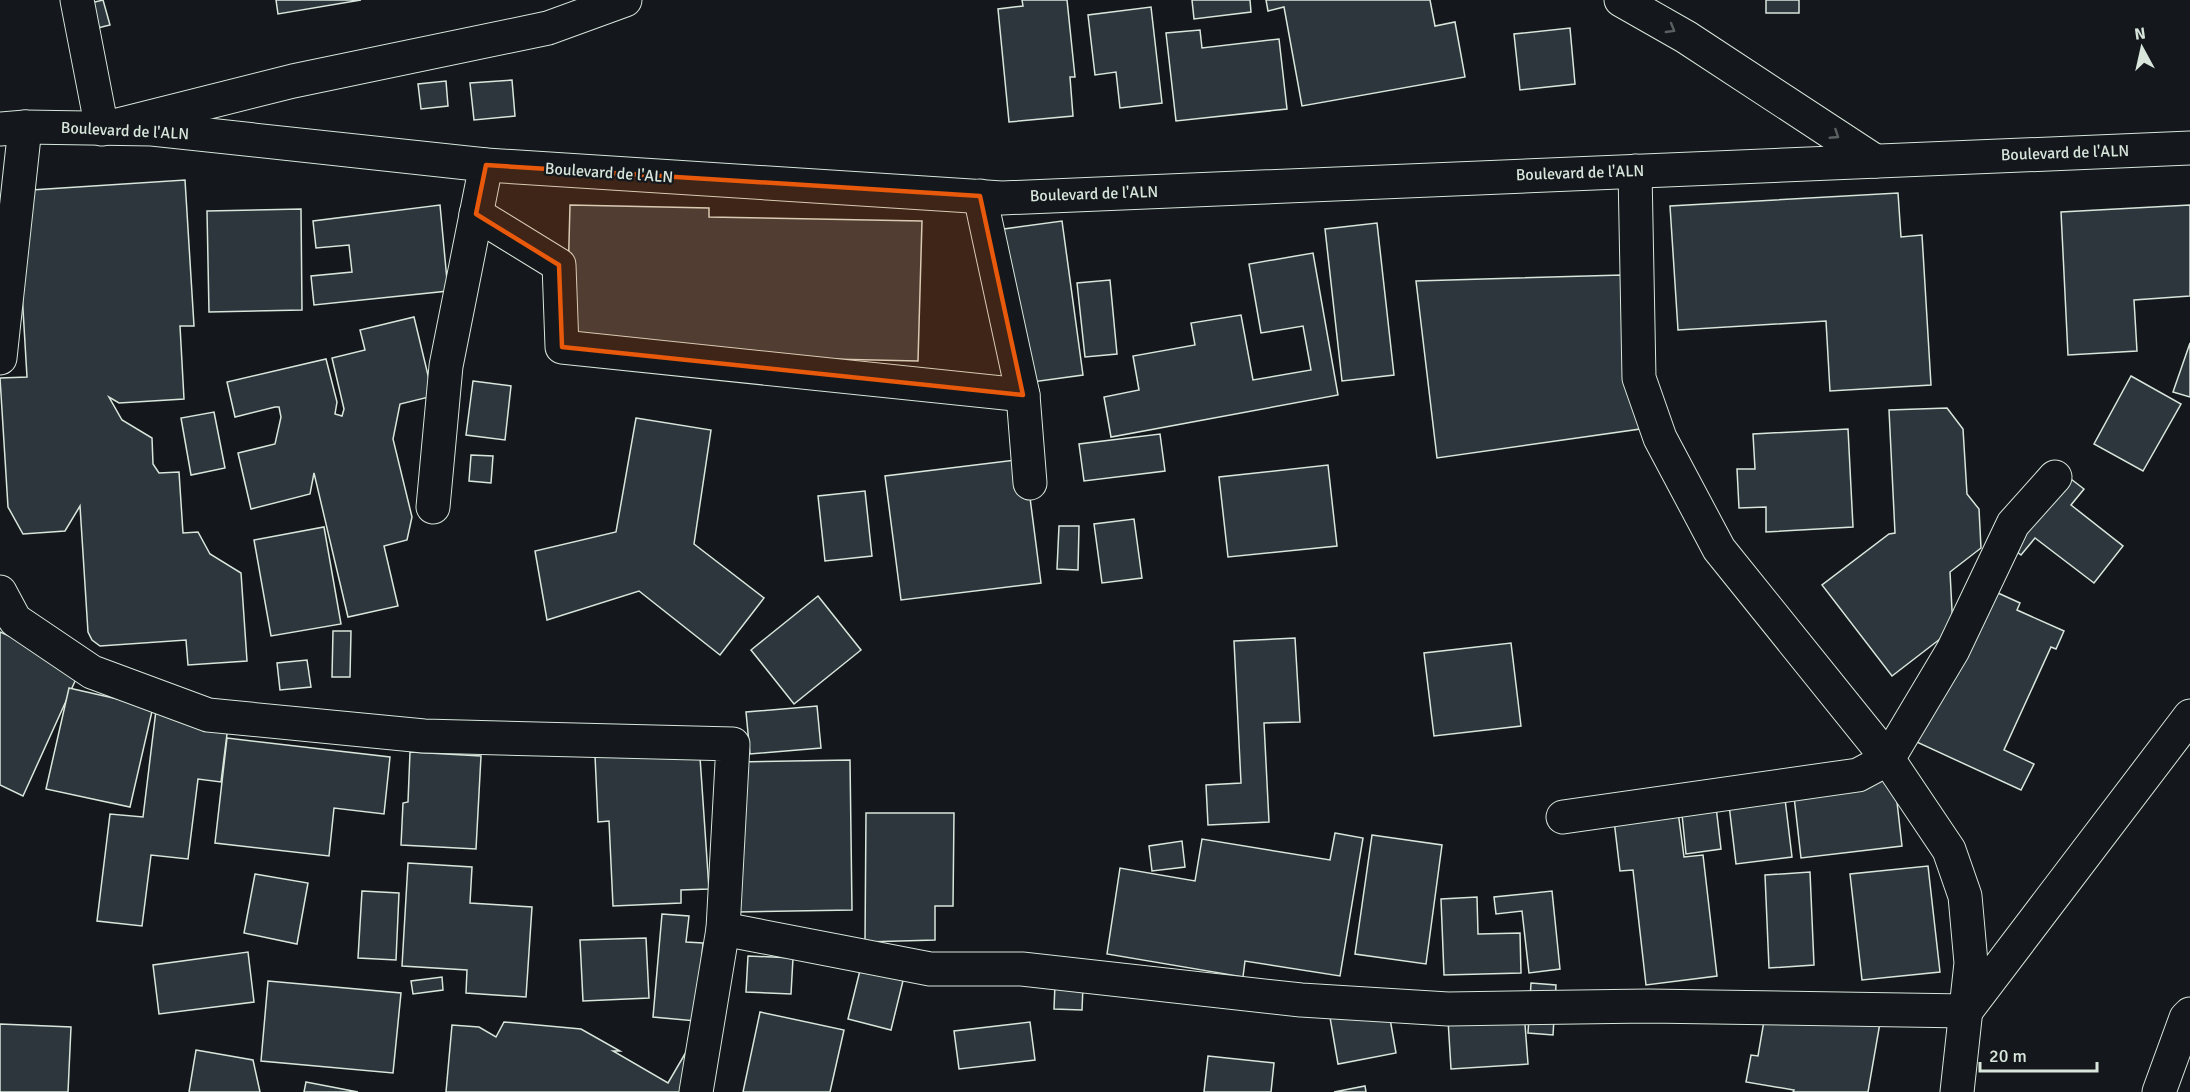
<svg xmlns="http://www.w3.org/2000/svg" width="2190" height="1092" viewBox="0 0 2190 1092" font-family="Signika,sans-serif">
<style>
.building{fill:#2c363c;stroke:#d8e6dc;stroke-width:1.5}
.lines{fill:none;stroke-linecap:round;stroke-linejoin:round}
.minor-casing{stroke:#d8e6dc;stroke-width:35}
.primary-casing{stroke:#d8e6dc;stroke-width:35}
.minor{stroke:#14181c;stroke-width:33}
.primary{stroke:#14181c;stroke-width:33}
.oneway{stroke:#59605f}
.marked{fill:#e8590c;fill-opacity:0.2;stroke:#e8590c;stroke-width:4.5;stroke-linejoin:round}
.labels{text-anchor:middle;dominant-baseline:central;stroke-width:4.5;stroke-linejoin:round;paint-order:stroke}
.street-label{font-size:16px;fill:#d8e6dc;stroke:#14181c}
</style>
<rect width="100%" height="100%" fill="#14181c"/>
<g class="building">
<polygon points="103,0 110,25 77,33 70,8"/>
<polygon points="276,0 361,0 278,14"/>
<polygon points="1022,0 1067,0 1075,77 1070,77 1073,116 1009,122 998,9 1023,6"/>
<polygon points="1192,0 1250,0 1251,12 1194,19"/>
<polygon points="1266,0 1430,0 1435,26 1455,22 1465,77 1302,106 1284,7 1268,11"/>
<rect x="1766" y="0" width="33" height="13"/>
<polygon points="1151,7 1162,103 1120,108 1116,72 1095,75 1088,15"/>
<polygon points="1570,28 1575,84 1520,90 1514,34"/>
<polygon points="1200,30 1202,48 1279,39 1287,109 1176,121 1166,33"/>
<polygon points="512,80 515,116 474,120 470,83"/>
<polygon points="446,81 448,106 421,109 418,84"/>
<polygon points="185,180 194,326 180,326 184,399 119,403 109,397 122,420 152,438 153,464 159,473 179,472 183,533 198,532 210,554 241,573 247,661 188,665 186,640 100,646 92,640 88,632 80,506 65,531 23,534 8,507 0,378 27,377 16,191"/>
<polygon points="1898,193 1901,237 1922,235 1931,385 1830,391 1826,321 1678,330 1670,206"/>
<polygon points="440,205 448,291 314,305 311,276 352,272 349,245 316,248 313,221"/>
<polygon points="570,205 709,208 709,217 922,221 918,361 566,353"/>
<polygon points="2190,205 2190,296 2134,300 2137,351 2068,355 2061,212"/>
<polygon points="301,209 302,310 209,312 207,211"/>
<polygon points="1062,221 1083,375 1025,383 1004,229"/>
<polygon points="1377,223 1394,375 1342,381 1325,229"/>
<polygon points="1313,253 1338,395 1111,437 1104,397 1139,390 1133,356 1195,345 1191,323 1241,315 1253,380 1311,370 1303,326 1261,333 1249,264"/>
<polygon points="1622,275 1640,429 1437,458 1416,281"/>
<polygon points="1110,280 1117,354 1085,357 1077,283"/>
<polygon points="414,317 433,396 400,404 393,439 412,517 407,540 384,546 398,606 348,617 314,473 310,494 251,509 238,453 275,444 281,417 279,407 275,407 235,417 227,382 326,359 337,402 335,414 342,416 344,409 332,358 365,350 360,330"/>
<polygon points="2190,343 2190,397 2173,392"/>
<polygon points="2131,376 2181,404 2143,471 2094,444"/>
<polygon points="473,381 511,386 505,440 466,435"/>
<polygon points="1947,408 1963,429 1967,494 1979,509 1981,548 1950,572 1953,629 1892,676 1822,585 1889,534 1895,533 1889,410"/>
<polygon points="214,412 225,468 191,475 181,418"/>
<polygon points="636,418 711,430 694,544 764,598 720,655 639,591 547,620 535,551 616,532"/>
<polygon points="1848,429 1853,527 1766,532 1766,507 1739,508 1737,469 1755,469 1753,434"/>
<polygon points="1160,434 1165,471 1084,481 1079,444"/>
<polygon points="471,455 493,456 491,483 469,481"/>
<polygon points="1025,459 1041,583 901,600 885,476"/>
<polygon points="1328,465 1337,546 1228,557 1219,477"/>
<polygon points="2058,469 2084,489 2071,505 2123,546 2094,583 2035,538 2021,555 2002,540"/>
<polygon points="865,491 872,556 825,561 818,496"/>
<polygon points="1134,519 1142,578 1102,583 1094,524"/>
<polygon points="1059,526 1079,526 1078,570 1057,569"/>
<polygon points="324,527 341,624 271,636 254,540"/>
<polygon points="1998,593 2020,603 2017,610 2064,631 2056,649 2051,647 2004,750 2034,764 2021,790 1908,738"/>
<polygon points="818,596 861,650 794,704 751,650"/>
<polygon points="333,631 351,631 350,677 332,677"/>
<polygon points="0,632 81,668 23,796 0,785"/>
<polygon points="1295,638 1300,722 1264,723 1269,822 1208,825 1206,785 1241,783 1234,641"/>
<polygon points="1511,643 1521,726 1434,736 1424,653"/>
<polygon points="307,660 311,687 280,690 277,663"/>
<polygon points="69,688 153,707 130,807 46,789"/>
<polygon points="157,702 230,710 221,782 198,779 188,859 151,855 142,926 97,921 110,814 143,817"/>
<polygon points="817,706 821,748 750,754 746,712"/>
<polygon points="698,728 709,889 681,890 681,903 613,906 609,821 598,822 594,733"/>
<polygon points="227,738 390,757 384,814 334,808 329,856 215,843"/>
<polygon points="410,752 481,756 476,849 401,845 403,803 408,802"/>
<polygon points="1892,758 1902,846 1801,858 1791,770"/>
<polygon points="850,760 852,910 738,912 736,762"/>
<polygon points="1713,781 1721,849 1686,854 1679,785"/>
<polygon points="1785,799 1792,857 1736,864 1729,805"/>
<polygon points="1677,804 1684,857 1703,855 1717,976 1646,985 1633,870 1620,871 1613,812"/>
<polygon points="866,813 954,813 953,906 935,906 935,940 865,942"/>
<polygon points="1335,833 1363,838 1340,976 1245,961 1243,977 1107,954 1120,868 1195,881 1202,839 1330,860"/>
<polygon points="1372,835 1442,845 1426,964 1355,954"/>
<polygon points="1182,841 1185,867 1152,871 1149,846"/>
<polygon points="408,863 472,867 470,903 532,907 526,997 466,993 467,970 402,966"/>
<polygon points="1928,866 1940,972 1862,980 1850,874"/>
<polygon points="1810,872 1814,965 1769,968 1765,875"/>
<polygon points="255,874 308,883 297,944 244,933"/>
<polygon points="362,891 399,893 396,960 358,958"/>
<polygon points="1552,891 1560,969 1529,973 1522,911 1496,914 1494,897"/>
<polygon points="1477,897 1478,934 1520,933 1521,973 1444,975 1441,899"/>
<polygon points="662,914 689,916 686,942 703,943 696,1021 653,1017"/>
<polygon points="646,938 649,998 583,1001 580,940"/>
<polygon points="867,942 910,952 891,1030 848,1019"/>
<polygon points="248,952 254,1002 159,1014 153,965"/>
<polygon points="748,956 793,958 791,994 746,992"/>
<polygon points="1056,959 1084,961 1082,1010 1054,1009"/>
<polygon points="442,977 443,990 413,994 411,981"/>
<polygon points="268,981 401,993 393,1073 261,1061"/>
<polygon points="1531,983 1556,985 1553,1035 1528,1033"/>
<polygon points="1385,990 1396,1053 1338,1064 1327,1000"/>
<polygon points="1523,998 1528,1064 1451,1069 1447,1003"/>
<polygon points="760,1012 844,1030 830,1092 743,1092"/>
<polygon points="1765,1015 1881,1017 1868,1092 1793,1092 1794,1090 1746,1082 1751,1055 1758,1056"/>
<polygon points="504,1022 581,1029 620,1051 613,1051 668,1083 689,1047 685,1092 446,1092 452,1025 479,1027 496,1037"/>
<polygon points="1030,1022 1035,1060 959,1069 954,1031"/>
<polygon points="0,1024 71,1027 68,1092 0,1092"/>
<polygon points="196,1050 253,1060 260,1092 189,1092"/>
<polygon points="1208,1056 1274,1063 1271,1092 1204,1092"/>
<polygon points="306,1082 358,1092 304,1092"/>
<polygon points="1365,1086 1366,1092 1334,1092"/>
</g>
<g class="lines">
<g class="minor-casing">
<g id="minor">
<polyline points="77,0 102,129 293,81 548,28 625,0"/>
<polyline points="1621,0 1686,37 1875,161"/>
<polyline points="1635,171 1639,378 1660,438 1719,549 1888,759 1949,850 1965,896 1971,963 1957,1092"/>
<polyline points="980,196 1023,395 1030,483"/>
<polyline points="476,214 559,265 562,347 1023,395"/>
<polyline points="0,358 25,127"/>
<polyline points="433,507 446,366 486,165"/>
<polyline points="0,592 15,620 92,672 208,715 424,736 733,744 723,929 696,1092"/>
<polyline points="1563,817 1858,775 1888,759 1953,650 2013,524 2055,477"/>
<polyline points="723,929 930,969 1022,969 1301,1000 1448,1009 1648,1006 1966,1011 2190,716"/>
<polyline points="2159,1092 2186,1018 2190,1014"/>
</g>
</g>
<g class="primary-casing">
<polyline id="primary" points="0,129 25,127 152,129 486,165 1002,198 2190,148"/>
</g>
<use href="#minor" class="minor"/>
<use href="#primary" class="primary"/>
</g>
<defs><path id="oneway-chevron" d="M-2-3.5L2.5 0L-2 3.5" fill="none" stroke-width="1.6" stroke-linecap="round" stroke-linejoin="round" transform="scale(1.5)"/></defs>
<g class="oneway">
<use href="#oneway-chevron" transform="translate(1671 29) rotate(30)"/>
<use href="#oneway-chevron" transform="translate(1835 135) rotate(33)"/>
</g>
<path class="marked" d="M486 165 980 196 1023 395 562 347 559 265 476 214Z"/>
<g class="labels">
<g class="street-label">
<text transform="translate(125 131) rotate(3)">Boulevard de l'ALN</text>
<text transform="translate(2065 153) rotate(-2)">Boulevard de l'ALN</text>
<text transform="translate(609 173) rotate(4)">Boulevard de l'ALN</text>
<text transform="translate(1580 173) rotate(-2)">Boulevard de l'ALN</text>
<text transform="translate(1094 194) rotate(-2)">Boulevard de l'ALN</text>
</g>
</g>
<g transform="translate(2142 48) rotate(352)" stroke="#14181c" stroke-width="4.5" paint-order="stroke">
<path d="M0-4.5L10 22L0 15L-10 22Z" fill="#d8e6dc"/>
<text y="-9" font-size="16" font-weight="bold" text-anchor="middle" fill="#d8e6dc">N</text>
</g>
<path d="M1980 1062v9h117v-9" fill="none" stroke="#d8e6dc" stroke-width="3"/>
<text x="1989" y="1062" font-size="18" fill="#d8e6dc" stroke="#14181c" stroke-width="4.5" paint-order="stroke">20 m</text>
</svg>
